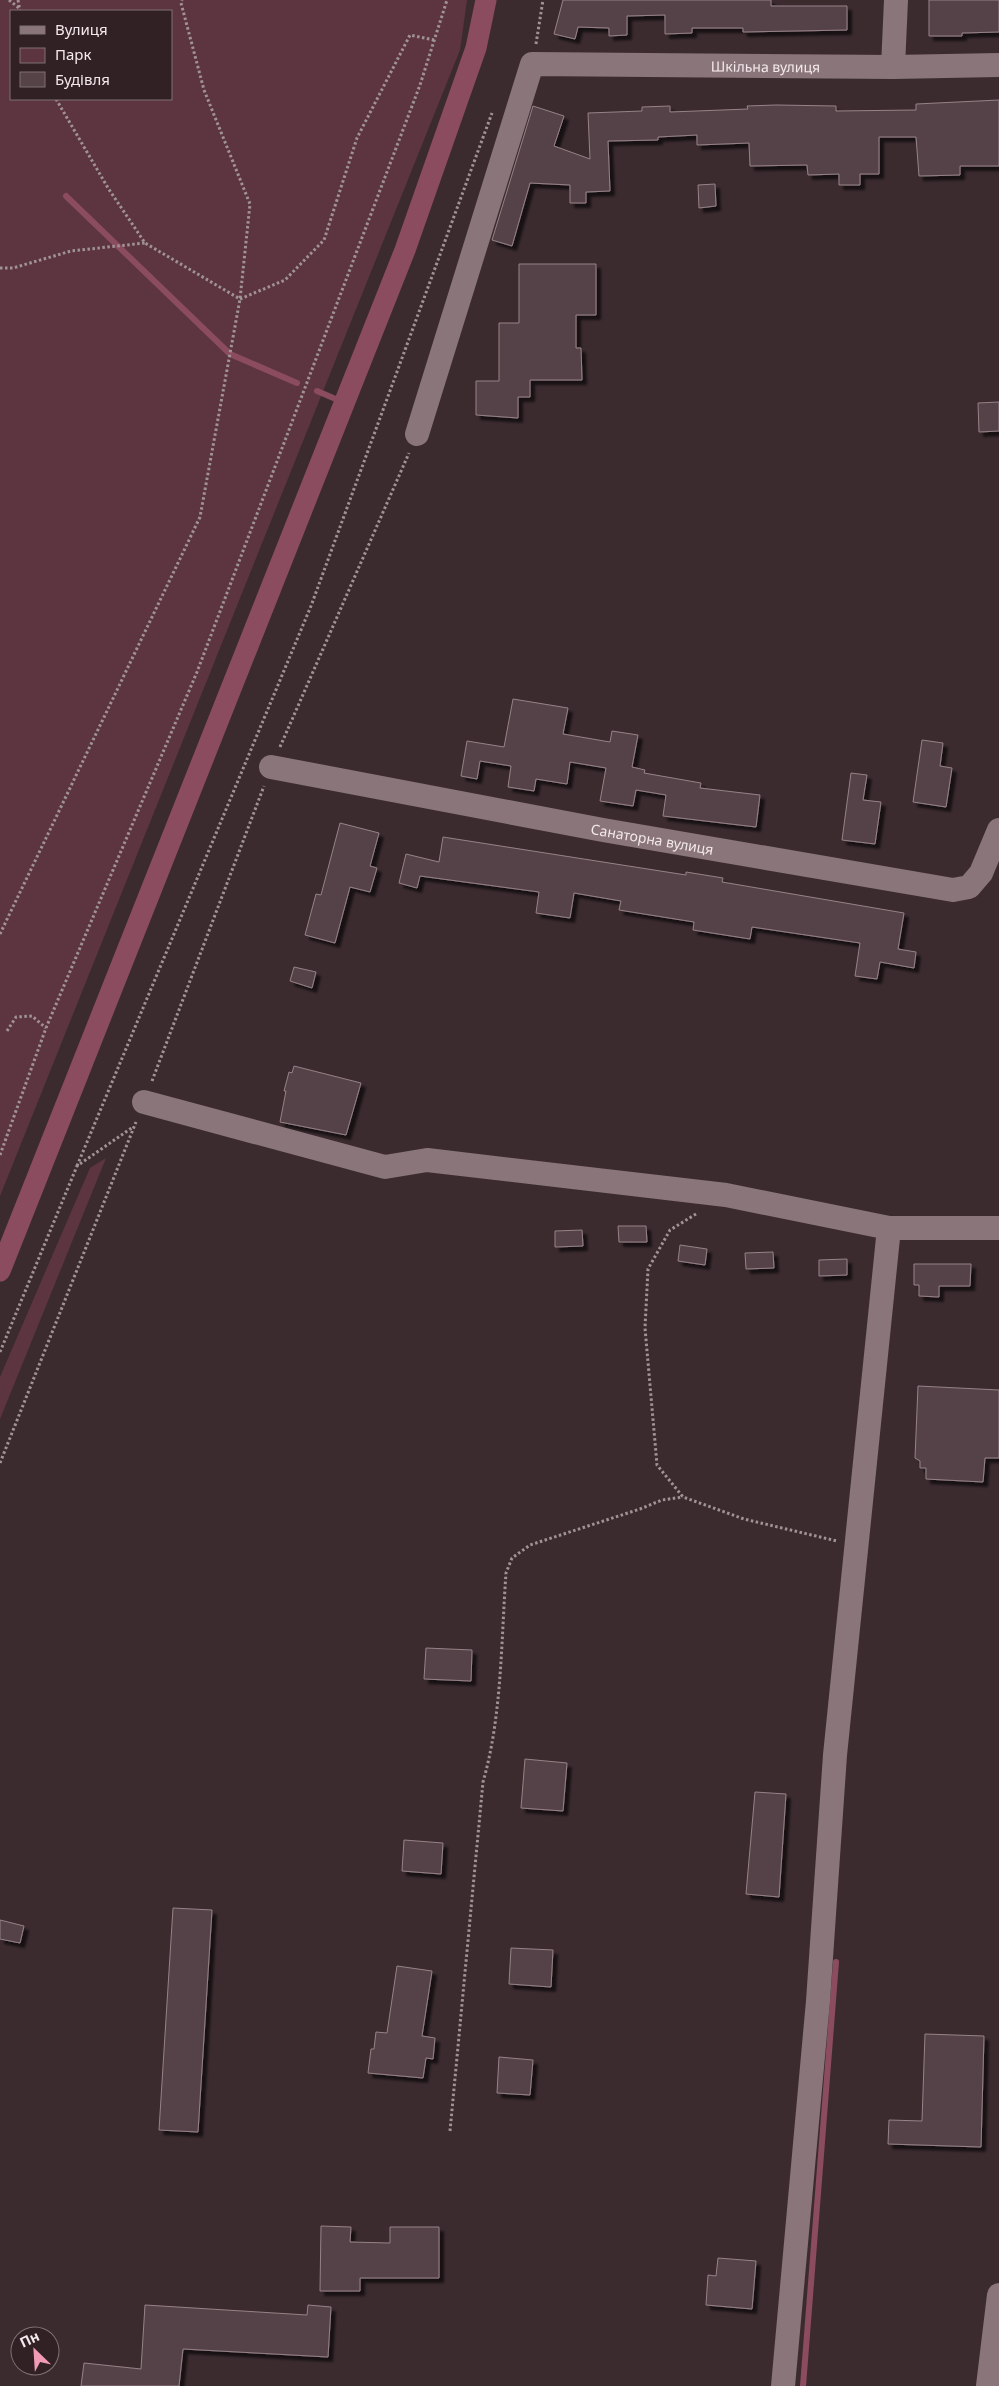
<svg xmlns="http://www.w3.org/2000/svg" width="999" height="2386" viewBox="0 0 999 2386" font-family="'Noto Sans',sans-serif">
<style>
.green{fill:#5d3541;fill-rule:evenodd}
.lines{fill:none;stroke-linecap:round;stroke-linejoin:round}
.stream{stroke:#8b4c60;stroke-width:6}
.canal{stroke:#8b4c60;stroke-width:21}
.building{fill:#554348;stroke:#968287;filter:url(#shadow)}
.path{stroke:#a09396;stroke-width:3;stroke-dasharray:2.5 2.5;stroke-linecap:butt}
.minor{stroke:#89757a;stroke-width:24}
.labels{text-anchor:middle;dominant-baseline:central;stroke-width:4;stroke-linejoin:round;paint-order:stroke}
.street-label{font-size:14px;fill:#f4e9ec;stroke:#312125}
</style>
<defs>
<filter id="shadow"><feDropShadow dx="4.5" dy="4.5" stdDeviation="1" flood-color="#0009"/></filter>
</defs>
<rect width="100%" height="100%" fill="#3b2b2f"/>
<g class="green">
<path d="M0 0H467L460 50 0 1196ZM11 11H171V99H11Z"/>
<polygon points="106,1158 0,1419 0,1377 90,1168"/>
</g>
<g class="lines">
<g class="stream">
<polyline points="66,196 230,354 297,383"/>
<polyline points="317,391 345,403"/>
<polyline points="803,2386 836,1962"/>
</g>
<polyline class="canal" points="0,1271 405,250 476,48 486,0"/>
</g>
<g class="building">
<polygon points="563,0 771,0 771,6 847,6 847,30 743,32 743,28 692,28 692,33 665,34 665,15 627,16 627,35 609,36 609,28 578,27 575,39 554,34"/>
<polygon points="929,0 999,0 999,32 962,33 962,36 929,36"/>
<polygon points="999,100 999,166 960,166 960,175 919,176 916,137 879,137 879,174 860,174 860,185 839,185 839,174 808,175 807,165 750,166 749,143 697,145 697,135 658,137 658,140 608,141 610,191 586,192 586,203 570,203 570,185 530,183 512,246 492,240 533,106 564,116 554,146 590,159 588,113 642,111 642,107 670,106 670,112 748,109 747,106 776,105 836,106 836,111 916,110 916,104"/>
<polygon points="715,184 716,206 699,208 698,185"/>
<polygon points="519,264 596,264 596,315 576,315 576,348 581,348 582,380 530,380 530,397 518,397 518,418 476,415 476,381 499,381 499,323 519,323"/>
<polygon points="999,402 999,431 979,432 978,403"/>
<polygon points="513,699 568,708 563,734 610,742 612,731 638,735 632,767 645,770 644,773 701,783 700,788 760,795 756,827 663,816 666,795 636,790 633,806 600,801 606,768 570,762 567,784 536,779 534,791 508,787 511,766 480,761 477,779 461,776 467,741 504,747"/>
<polygon points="922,740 943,743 940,766 952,768 946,807 913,802"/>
<polygon points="851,773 867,775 863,800 881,802 875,844 842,840"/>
<polygon points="340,823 379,833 370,866 377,868 370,892 350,887 335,943 305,935 316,894 321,895"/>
<polygon points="443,837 686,875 686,872 723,878 722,882 904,913 898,949 916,952 914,968 880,962 877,979 855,976 860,943 752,927 750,939 693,930 694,922 619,910 621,901 574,893 570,918 536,913 539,892 420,876 417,888 399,883 406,854 439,862"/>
<polygon points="294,967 316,972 312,988 290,981"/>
<polygon points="294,1066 361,1083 346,1135 280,1122 286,1091 284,1091 289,1072 292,1073"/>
<polygon points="618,1226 646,1226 647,1242 619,1242"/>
<polygon points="582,1230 583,1246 555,1247 555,1231"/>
<polygon points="680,1245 707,1249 705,1265 678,1261"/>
<polygon points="773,1252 774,1268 746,1269 745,1253"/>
<polygon points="847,1259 847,1275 819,1276 819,1260"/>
<polygon points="914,1264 971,1264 970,1286 939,1286 939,1297 919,1296 919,1285 914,1285"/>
<polygon points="918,1386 999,1390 999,1458 985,1458 983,1482 926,1479 926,1468 920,1468 920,1461 915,1458"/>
<polygon points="426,1648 472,1650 471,1681 424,1679"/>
<polygon points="525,1759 567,1763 563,1811 521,1808"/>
<polygon points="755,1792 786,1794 779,1897 746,1894"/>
<polygon points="404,1840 443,1843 441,1874 402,1871"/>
<polygon points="173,1908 212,1910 198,2132 159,2130"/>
<polygon points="0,1920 24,1926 20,1943 0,1939"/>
<polygon points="511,1948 553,1950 551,1987 509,1984"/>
<polygon points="397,1966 432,1971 422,2036 435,2038 433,2059 426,2058 423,2078 368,2073 371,2049 374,2049 376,2032 387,2033"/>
<polygon points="925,2034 984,2036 981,2147 888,2144 889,2120 922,2121"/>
<polygon points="499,2057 533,2060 530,2095 497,2093"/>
<polygon points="321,2226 351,2227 350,2242 390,2243 390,2227 439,2227 439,2278 360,2278 360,2291 320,2291"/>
<polygon points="718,2258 756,2261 752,2309 706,2305 708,2275 716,2276"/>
<polygon points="145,2305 307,2315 308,2305 331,2307 328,2357 183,2349 179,2386 81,2386 84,2363 141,2369"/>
</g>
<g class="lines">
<g class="path">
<polyline points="9,0 19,8"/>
<polyline points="18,0 20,11"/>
<polyline points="536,44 543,0"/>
<polyline points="56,99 108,188 145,243 240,299"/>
<polyline points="0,268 13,268 71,251 145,243"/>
<polyline points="240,299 285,280 324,240 357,138 410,35 434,40"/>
<polyline points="280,747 409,453"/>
<polyline points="0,934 200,517 240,299 250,204 204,90 181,3 182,0"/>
<polyline points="7,1031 16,1017 32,1016 46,1028"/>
<polyline points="152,1081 264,786"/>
<polyline points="0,1155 46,1028 197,672 420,85 447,0"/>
<polyline points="77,1166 311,606 492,113"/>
<polyline points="696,1214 670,1230 648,1269 645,1328 657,1465 683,1497 744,1519 837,1541"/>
<polyline points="0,1352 77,1166 133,1127"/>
<polyline points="0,1463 136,1122"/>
<path d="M450 2131 483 1782C502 1716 501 1643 506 1573L512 1558 530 1545 640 1509 662 1500 683 1497"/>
</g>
<g class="minor">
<polyline points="893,67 896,0"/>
<path id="s1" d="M417 434 532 64 893 67 999 65"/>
<path id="s2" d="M271 767 603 830 953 890 969 887 981 873 999 830"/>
<polyline points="144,1102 385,1167 427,1160 726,1195 889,1228"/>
<polyline points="783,2386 818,2001 835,1755 889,1228 999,1228"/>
<polyline points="988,2386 999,2295"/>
</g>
</g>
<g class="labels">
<g class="street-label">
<text stroke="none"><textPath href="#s1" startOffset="621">Шкільна вулиця</textPath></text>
<text stroke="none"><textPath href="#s2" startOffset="388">Санаторна вулиця</textPath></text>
</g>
</g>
<rect x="10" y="10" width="162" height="90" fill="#312125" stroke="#7f7175"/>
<rect x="20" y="26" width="25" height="8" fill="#89757a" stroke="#7f7175"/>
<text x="55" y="35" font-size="15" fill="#f4e9ec">Вулиця</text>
<rect x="20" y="48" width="25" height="15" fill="#5d3541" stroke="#7f7175"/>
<text x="55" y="60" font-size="15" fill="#f4e9ec">Парк</text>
<rect x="20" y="72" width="25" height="15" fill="#554348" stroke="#7f7175"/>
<text x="55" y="85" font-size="15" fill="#f4e9ec">Будівля</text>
<g transform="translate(35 2351) rotate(335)"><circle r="24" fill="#312125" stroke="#7f7175"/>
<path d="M0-4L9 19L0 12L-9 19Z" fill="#f19ab4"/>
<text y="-8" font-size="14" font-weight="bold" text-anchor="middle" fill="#f4e9ec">Пн</text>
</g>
</svg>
